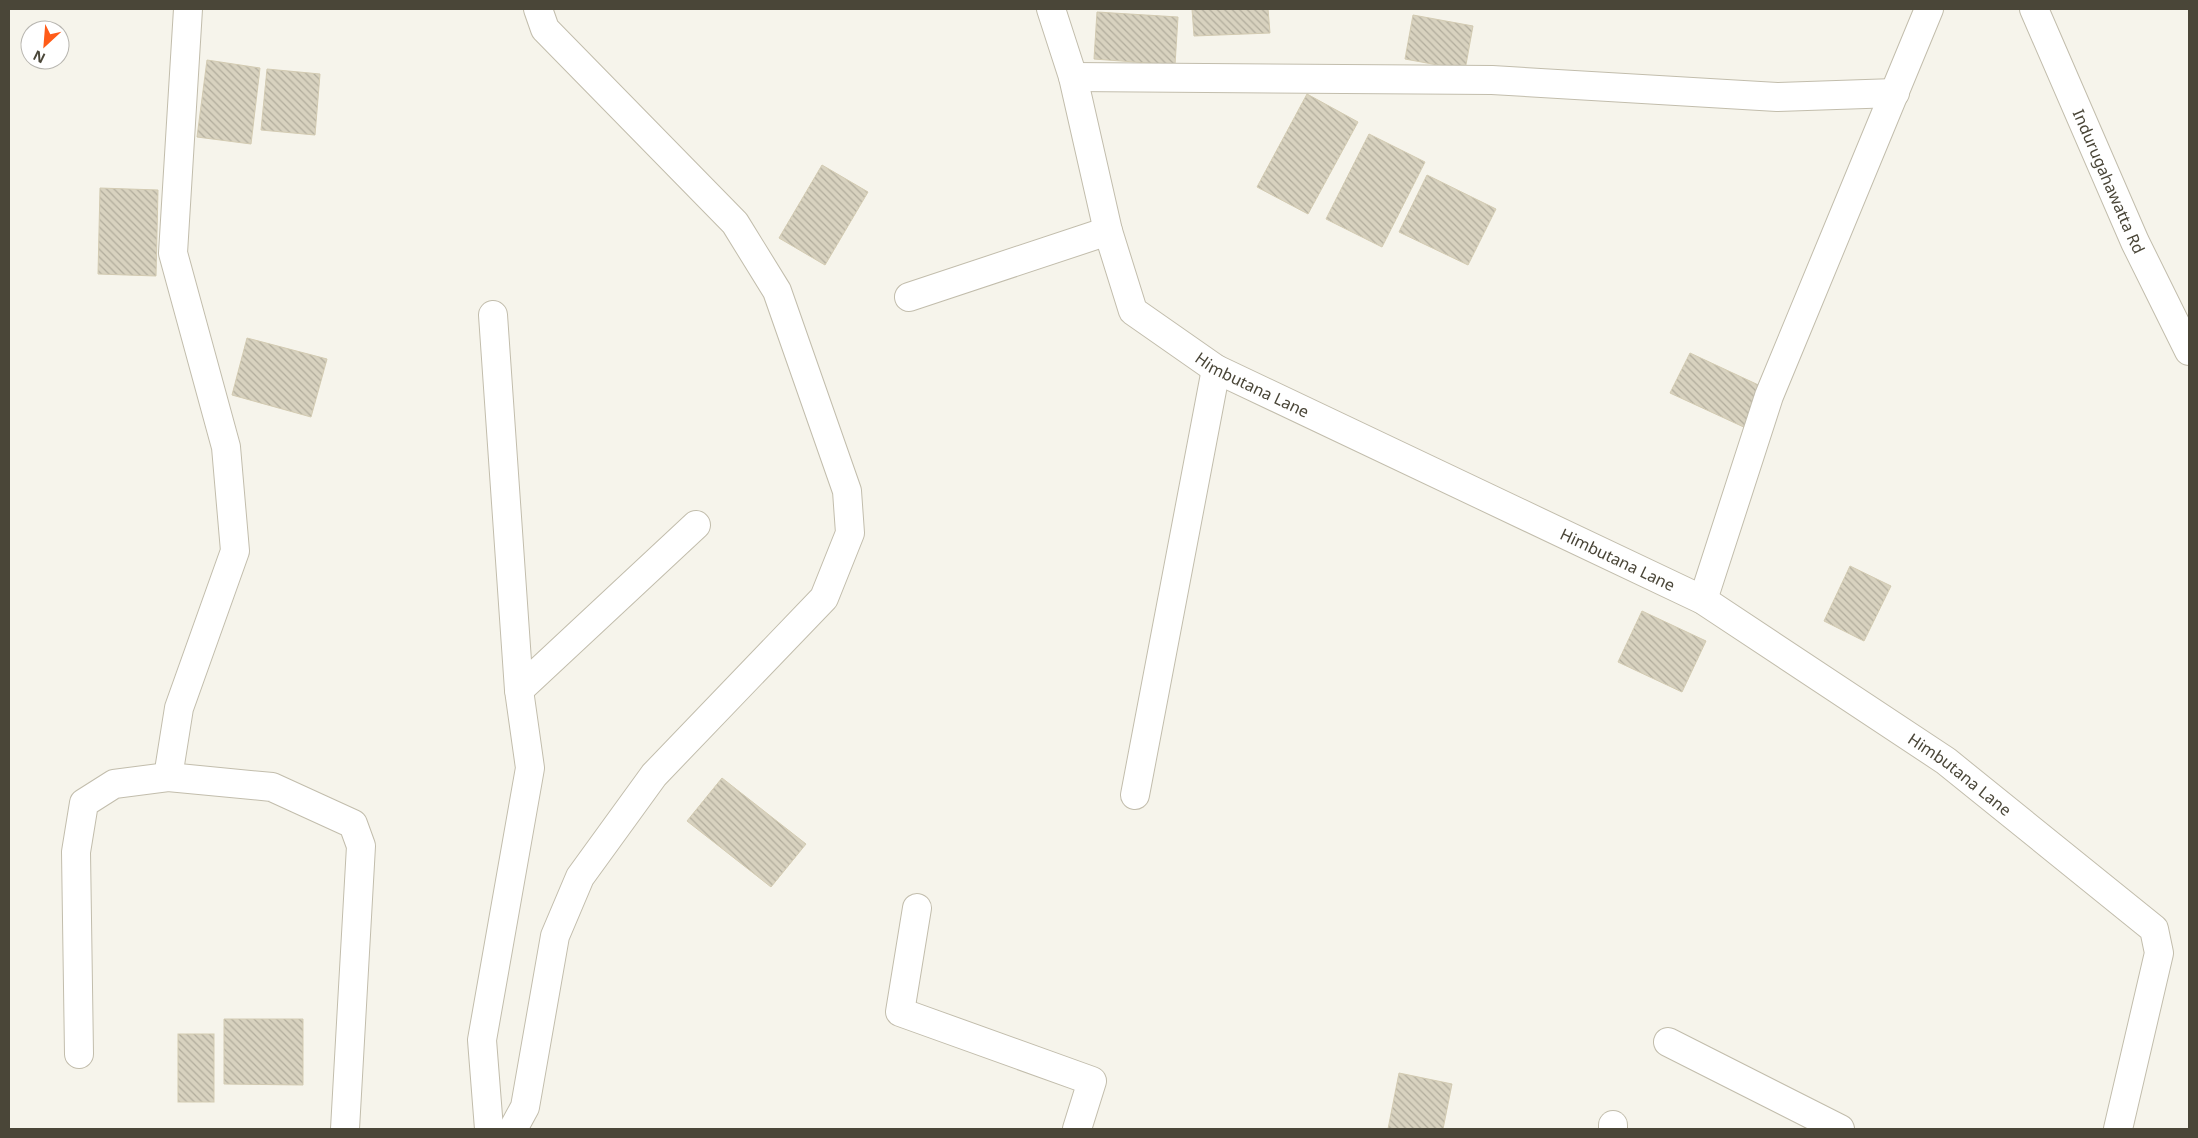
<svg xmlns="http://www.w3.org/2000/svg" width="2198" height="1138" viewBox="0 0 2198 1138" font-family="'Noto Sans',sans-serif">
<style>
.building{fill:url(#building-back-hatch);stroke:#d3cbb2}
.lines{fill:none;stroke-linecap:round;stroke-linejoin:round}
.minor-casing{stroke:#c2bdac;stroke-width:30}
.minor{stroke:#fff;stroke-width:28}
.labels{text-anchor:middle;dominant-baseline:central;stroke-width:4;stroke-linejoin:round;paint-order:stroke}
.street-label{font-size:16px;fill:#4a4638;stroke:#fff}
</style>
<defs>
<pattern id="building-back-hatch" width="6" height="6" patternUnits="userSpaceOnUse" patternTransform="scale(1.25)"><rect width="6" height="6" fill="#d8d2bf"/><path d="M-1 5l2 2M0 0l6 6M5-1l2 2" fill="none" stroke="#b1ac9c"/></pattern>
</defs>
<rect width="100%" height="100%" fill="#f6f4eb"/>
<g class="building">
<polygon points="1192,9 1268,9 1270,33 1194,36"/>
<polygon points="1097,12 1178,17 1175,65 1094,59"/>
<polygon points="1413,15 1473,26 1465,70 1405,59"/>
<polygon points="207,60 260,68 251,144 197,137"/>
<polygon points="267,69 320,74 315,135 261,130"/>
<polygon points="1307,94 1358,122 1308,214 1257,187"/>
<polygon points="1369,134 1425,162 1382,247 1326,219"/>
<polygon points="822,165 868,192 825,265 779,238"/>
<polygon points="1427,175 1496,209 1468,265 1399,232"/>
<polygon points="100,188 158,190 156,276 98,274"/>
<polygon points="247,338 327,359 311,417 232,395"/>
<polygon points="1690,353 1767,389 1748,429 1670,393"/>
<polygon points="1850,566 1891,586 1864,641 1824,621"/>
<polygon points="1642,611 1706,641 1682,692 1618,662"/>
<polygon points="722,778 806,844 771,887 687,821"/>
<polygon points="224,1019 303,1019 303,1085 224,1084"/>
<rect x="178" y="1034" width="36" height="68"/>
<polygon points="1399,1073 1452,1084 1443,1129 1388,1129"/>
</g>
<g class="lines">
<g class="minor-casing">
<g id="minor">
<path id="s1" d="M1051 9 1073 77 1108 231 1133 311 1216 369 1703 600 1946 761 2154 929 2159 953 2118 1129"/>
<path id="s2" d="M2034 9 2135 242 2189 351"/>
<polyline points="1073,77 1492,80 1777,97 1895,93"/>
<polyline points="909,297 1108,231"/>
<polyline points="1703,600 1769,396 1929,9"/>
<polyline points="519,690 696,525"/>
<polyline points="168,777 179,708 235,551 226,447 173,253 188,9"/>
<polyline points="1135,795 1216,369"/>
<polyline points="917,908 900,1012 1092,1081 1077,1129"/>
<polyline points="1668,1042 1840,1129"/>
<polyline points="79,1054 76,852 84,803 114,784 168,777 272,787 353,824 361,846 345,1129"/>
<polyline points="489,1129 482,1040 530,768 519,690 493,315"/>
<polyline points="513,1129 525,1107 555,936 580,877 654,775 824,598 850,533 847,491 777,291 735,223 545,29 538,9"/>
<polyline points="1613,1129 1613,1125"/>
</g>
</g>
<use href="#minor" class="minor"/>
</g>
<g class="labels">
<g class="street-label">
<text stroke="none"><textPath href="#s2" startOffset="188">Indurugahawatta Rd</textPath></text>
<text stroke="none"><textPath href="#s1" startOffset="454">Himbutana Lane</textPath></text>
<text stroke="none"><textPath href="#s1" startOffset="859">Himbutana Lane</textPath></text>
<text stroke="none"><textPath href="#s1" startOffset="1264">Himbutana Lane</textPath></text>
</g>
</g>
<rect width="2198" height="1138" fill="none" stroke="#4a4638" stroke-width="20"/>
<g transform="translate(45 45) rotate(206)"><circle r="24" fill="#ffffff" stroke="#b7b5af"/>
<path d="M0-4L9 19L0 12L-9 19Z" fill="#ff5b18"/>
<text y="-8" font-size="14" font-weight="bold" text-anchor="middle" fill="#4a4638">N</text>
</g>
</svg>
